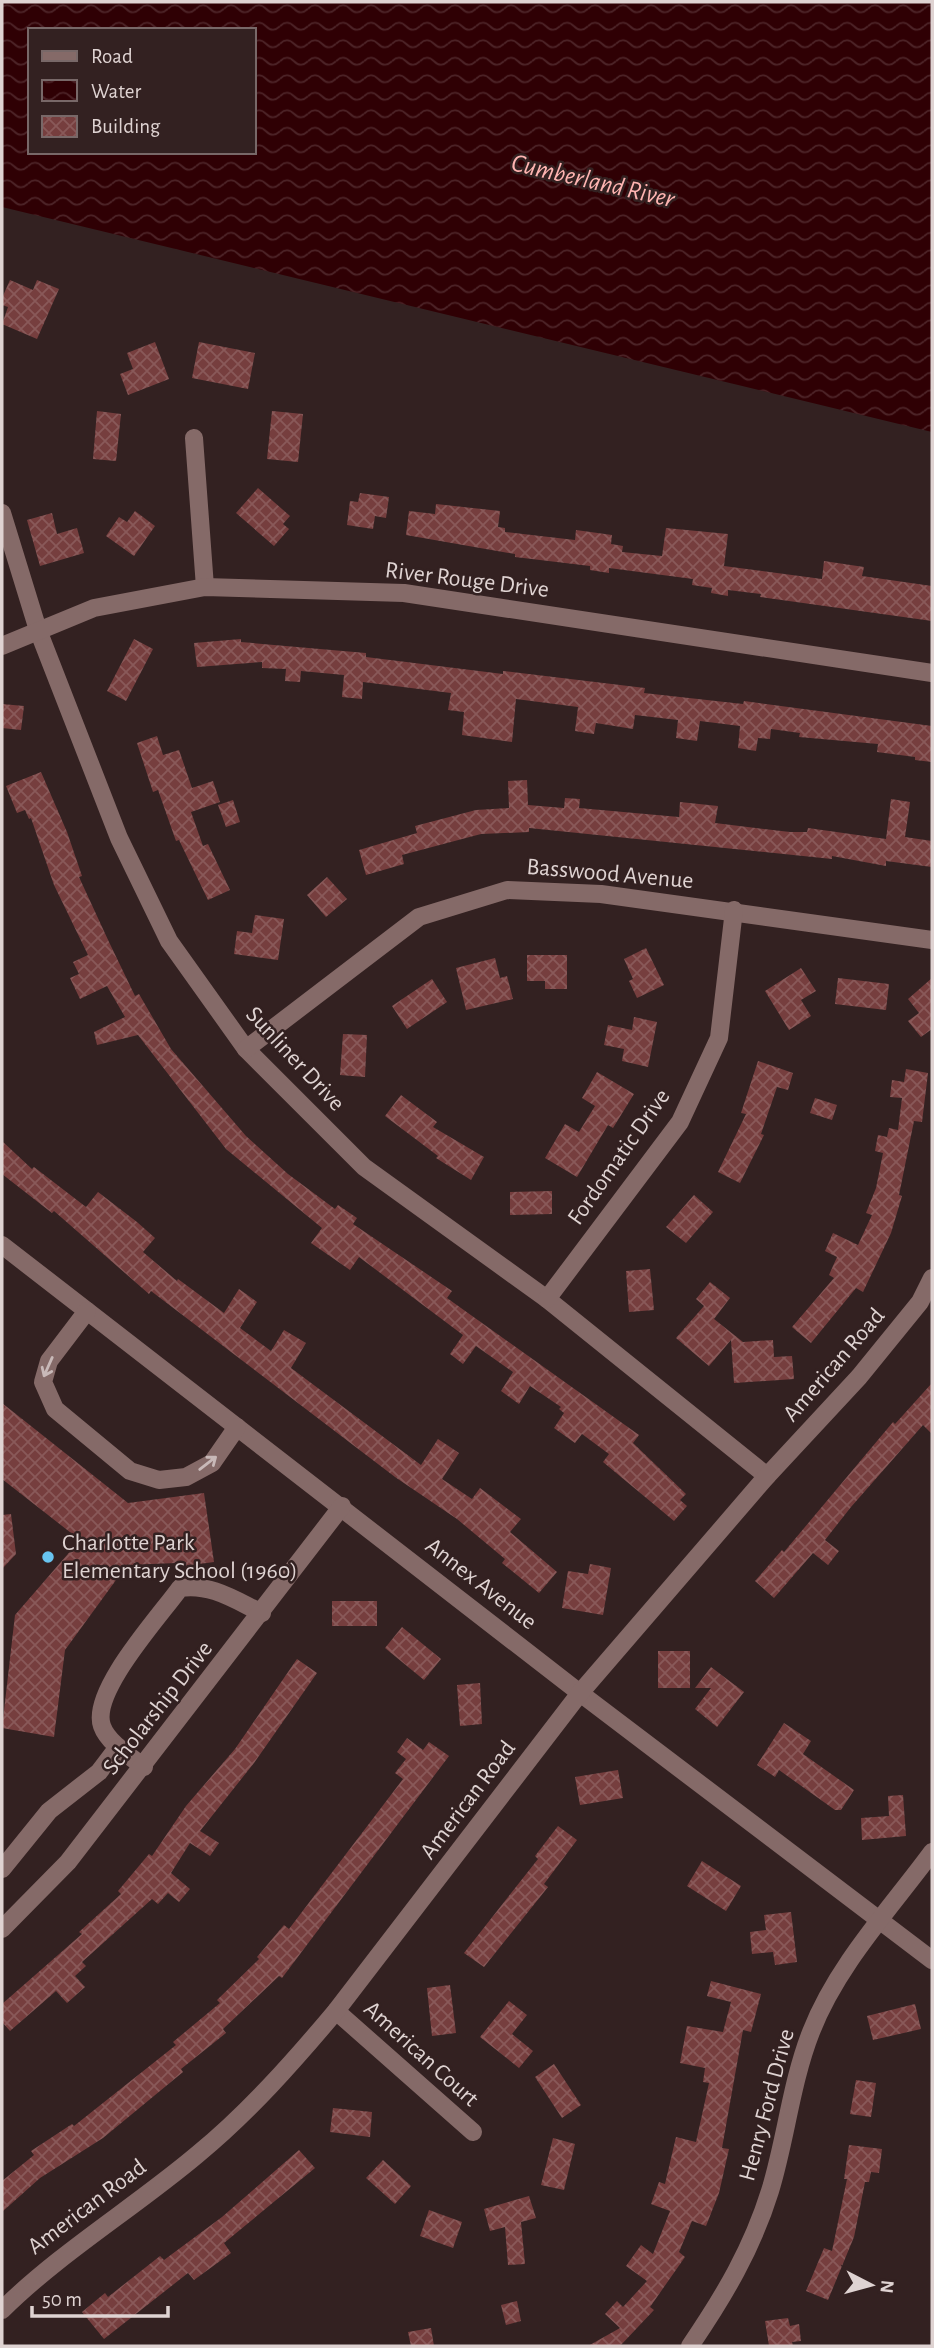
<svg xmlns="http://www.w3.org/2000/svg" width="934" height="2348" viewBox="0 0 934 2348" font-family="'Alegreya Sans',sans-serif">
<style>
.water{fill:url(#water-waves);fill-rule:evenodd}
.building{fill:url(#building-cross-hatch)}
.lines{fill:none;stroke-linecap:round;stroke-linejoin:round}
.minor{stroke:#856a68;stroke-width:18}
.oneway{stroke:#c8b9b8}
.poi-dot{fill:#68c4f0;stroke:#332121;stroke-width:2.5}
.labels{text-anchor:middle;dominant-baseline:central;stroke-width:5;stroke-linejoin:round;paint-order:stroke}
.street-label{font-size:24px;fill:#dfd3d2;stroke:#332121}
.poi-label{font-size:24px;fill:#dfd3d2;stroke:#332121;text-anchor:start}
.water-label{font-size:26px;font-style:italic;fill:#feb4b1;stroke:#332121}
</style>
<defs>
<pattern id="water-waves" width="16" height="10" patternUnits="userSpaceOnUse" patternTransform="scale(1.75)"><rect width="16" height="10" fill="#2f0004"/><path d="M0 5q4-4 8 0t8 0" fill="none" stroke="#4d2428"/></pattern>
<pattern id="building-cross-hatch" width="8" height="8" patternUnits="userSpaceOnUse" patternTransform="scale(1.75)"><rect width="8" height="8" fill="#763e3e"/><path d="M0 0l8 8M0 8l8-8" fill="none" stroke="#895959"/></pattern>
</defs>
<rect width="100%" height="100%" fill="#332121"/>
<path class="water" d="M2 2H932V432L2 207ZM30 30H254V152H30Z"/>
<g class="building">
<polygon points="10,280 33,290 37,280 59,289 37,339 2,324 8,307 2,305 2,298"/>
<polygon points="155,342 169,379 128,395 120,374 133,369 127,353"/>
<polygon points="199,342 255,353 248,389 192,378"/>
<polygon points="97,411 121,414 116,461 93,459"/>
<polygon points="272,411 303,414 298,462 267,459"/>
<polygon points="258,488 290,516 283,524 289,529 274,546 236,513"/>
<polygon points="360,493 389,497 386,518 375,516 373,529 347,525 350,501 358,502"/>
<polygon points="436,504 500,511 498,527 505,528 505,532 575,540 576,530 612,535 611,544 623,546 622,552 662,556 666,528 728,534 724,566 822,579 824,561 864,567 862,576 932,586 932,621 760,597 761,594 728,590 728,596 711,593 712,588 692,585 693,579 609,568 609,573 590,570 590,566 515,557 515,554 406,535 409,511 435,514"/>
<polygon points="135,511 155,526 134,556 106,536 119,517 127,522"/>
<polygon points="52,513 57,534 77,528 84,553 40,566 27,520"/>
<polygon points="134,639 153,649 126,701 107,691"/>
<polygon points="241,639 241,642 366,653 366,657 503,674 503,671 645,688 644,693 743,704 744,701 932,726 932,762 915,760 915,757 877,752 878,744 799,737 800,733 771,729 770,739 758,738 756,751 738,748 740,726 700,721 697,741 676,738 678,720 635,715 633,729 596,723 594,734 575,731 578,707 516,699 512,742 462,735 464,712 448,710 451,693 363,682 362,699 342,697 344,675 301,671 300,682 285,681 286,669 262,668 262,662 197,667 194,643"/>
<polygon points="2,704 24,706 21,730 2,728"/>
<polygon points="157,736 163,755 179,750 192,788 213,781 220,802 191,812 203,846 208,844 230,890 208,900 179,840 176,841 158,790 153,792 137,743"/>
<polygon points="41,772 67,832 82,876 79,877 109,942 135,996 139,994 171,1049 246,1136 288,1174 335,1209 338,1205 357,1218 353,1224 452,1291 447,1298 639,1435 633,1443 686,1494 680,1500 687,1506 674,1521 603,1462 609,1454 582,1434 575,1443 554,1428 564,1413 559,1409 561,1407 530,1386 519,1404 501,1391 513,1372 476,1346 463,1364 450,1354 463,1335 359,1257 350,1270 311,1243 322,1228 226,1149 138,1035 97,1045 94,1032 125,1017 107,986 80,999 70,978 79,974 73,962 88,955 54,885 31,818 29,819 25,810 17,813 6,786"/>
<polygon points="527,780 528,805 564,808 565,798 580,799 579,808 679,817 680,802 718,806 715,823 790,832 807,832 808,828 886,839 891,799 910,802 905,837 932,841 932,867 886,861 886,866 832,856 832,859 529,828 529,832 481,834 402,855 404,864 366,875 359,850 417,833 415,826 476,810 509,808 508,781"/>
<polygon points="233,800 240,822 226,827 218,805"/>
<polygon points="327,877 347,899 326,917 307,895"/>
<polygon points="255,915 284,919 278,960 234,954 237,931 252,933"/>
<polygon points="646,948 664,985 637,998 629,981 633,979 624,959"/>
<polygon points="527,955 567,955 567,989 545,989 545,981 527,981"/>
<polygon points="495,958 500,978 507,976 513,999 466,1010 456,968"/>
<polygon points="801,968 816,991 801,1000 811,1016 789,1030 765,991"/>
<polygon points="838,978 889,984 886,1010 835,1004"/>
<polygon points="932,978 932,1029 921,1037 908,1021 919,1013 908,999"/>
<polygon points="432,979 447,1002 407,1029 392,1006"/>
<polygon points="634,1017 657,1022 648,1067 622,1061 624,1049 604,1045 608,1025 632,1030"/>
<polygon points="343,1034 367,1035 365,1077 340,1075"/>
<polygon points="758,1061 793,1073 788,1090 777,1087 761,1134 764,1135 740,1183 718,1172 746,1114 741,1113"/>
<polygon points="906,1069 928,1073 922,1122 914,1121 899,1195 902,1196 891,1233 863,1292 856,1288 811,1343 792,1327 834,1278 829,1275 837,1257 825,1251 833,1233 858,1245 872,1215 866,1213 876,1188 883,1153 875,1151 878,1135 887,1137 889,1128 898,1130 902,1098 890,1097 892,1080 904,1082"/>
<polygon points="597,1072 634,1094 613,1128 608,1125 577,1177 545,1158 565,1124 579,1132 595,1106 582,1098"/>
<polygon points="401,1095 437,1122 433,1127 484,1157 471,1180 436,1158 438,1156 385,1116"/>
<polygon points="815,1098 837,1105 832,1120 810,1113"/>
<polygon points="2,1141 32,1169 34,1167 86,1207 98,1192 137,1222 155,1238 143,1252 177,1281 178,1279 224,1313 239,1289 257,1302 240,1328 271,1351 284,1330 306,1343 291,1368 421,1465 438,1439 459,1453 442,1479 472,1499 480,1488 521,1519 510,1532 557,1572 539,1593 502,1563 505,1559 457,1519 395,1477 151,1291 149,1294 54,1211 52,1213 2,1174"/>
<polygon points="552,1191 552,1214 510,1215 510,1192"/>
<polygon points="694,1195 713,1212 686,1243 666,1227"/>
<polygon points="650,1269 654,1310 629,1312 626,1271"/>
<polygon points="710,1282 730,1298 714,1319 743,1342 773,1340 774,1357 792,1356 794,1379 734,1383 731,1340 709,1366 676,1338 704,1306 696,1299"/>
<polygon points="932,1383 932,1434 923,1425 851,1507 825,1540 839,1551 828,1565 813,1553 774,1598 755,1581 782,1550 784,1552 893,1422 895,1424"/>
<polygon points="2,1403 128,1503 204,1493 214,1562 177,1567 176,1563 127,1565 65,1650 54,1737 2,1728 15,1615 80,1540 2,1479"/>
<polygon points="11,1514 16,1554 2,1569 2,1515"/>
<polygon points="590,1564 611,1568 603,1615 562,1608 568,1571 588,1574"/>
<rect x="332" y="1601" width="45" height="25"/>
<polygon points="402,1627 441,1659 424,1680 385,1648"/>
<rect x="658" y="1651" width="32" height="37"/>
<polygon points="297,1659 317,1673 254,1763 200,1831 219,1843 210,1856 190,1843 171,1873 190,1889 179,1902 168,1893 158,1904 152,1899 82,1962 86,1966 75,1976 85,1987 67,2003 56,1991 10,2031 2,2022 2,2004 82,1934 79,1932 121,1894 118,1891 149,1854 152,1856 186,1806 235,1749"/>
<polygon points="711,1667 744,1692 717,1727 695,1709 711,1688 695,1688"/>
<polygon points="480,1683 482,1724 460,1726 457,1685"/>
<polygon points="784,1723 811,1741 803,1754 854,1790 841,1810 835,1810 779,1770 775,1777 757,1765"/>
<polygon points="407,1738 423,1750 429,1742 449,1756 282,1978 279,1976 223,2029 226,2033 181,2069 183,2072 103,2138 40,2178 2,2212 2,2181 34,2155 31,2151 72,2124 74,2126 176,2045 173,2042 220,2003 217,2000 259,1959 257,1957 284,1925 289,1929 403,1779 395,1773 406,1759 397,1752"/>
<polygon points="618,1770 623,1798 580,1805 575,1777"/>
<polygon points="903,1795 906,1836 862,1840 861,1818 889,1816 888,1796"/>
<polygon points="558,1826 577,1840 544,1884 548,1887 484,1967 464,1953 538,1859 535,1856"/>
<polygon points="702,1861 741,1886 726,1911 687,1886"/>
<polygon points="791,1912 797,1962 775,1965 773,1952 752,1954 750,1932 766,1930 764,1915"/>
<polygon points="711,1981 761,1994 751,2032 743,2030 722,2148 729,2149 719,2193 706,2226 692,2221 679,2252 685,2257 650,2307 654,2310 620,2346 588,2346 620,2328 605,2314 617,2301 623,2307 647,2281 626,2266 641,2245 653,2254 670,2211 651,2204 659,2182 665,2184 676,2137 696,2142 709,2083 703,2082 705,2068 680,2063 687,2026 723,2032 731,2002 707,1996"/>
<polygon points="450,1985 456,2033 432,2036 427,1988"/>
<polygon points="509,2001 527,2015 512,2034 533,2051 519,2068 480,2037"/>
<polygon points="915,2004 921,2029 873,2040 867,2016"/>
<polygon points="554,2064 581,2105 562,2118 535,2077"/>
<polygon points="856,2080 876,2083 871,2117 850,2114"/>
<polygon points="333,2108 372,2112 370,2137 330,2132"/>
<polygon points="553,2138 575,2144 564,2190 541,2185"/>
<polygon points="849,2145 882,2149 879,2173 871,2172 869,2182 865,2182 854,2237 828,2300 806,2291 824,2248 832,2251 847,2179 844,2179"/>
<polygon points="299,2150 315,2168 224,2243 231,2253 194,2280 188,2273 104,2339 82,2312 105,2293 108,2297 160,2256 164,2260 222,2217"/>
<polygon points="383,2160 411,2186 395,2204 366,2178"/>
<polygon points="529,2196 536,2218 521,2222 525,2264 508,2265 505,2227 490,2231 484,2209"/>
<polygon points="429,2210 462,2222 453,2248 420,2236"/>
<polygon points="517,2301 521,2321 506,2325 501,2305"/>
<polygon points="788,2318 790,2326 799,2324 801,2341 792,2342 793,2346 769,2346 765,2321"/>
<polygon points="431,2328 434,2346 411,2346 408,2332"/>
</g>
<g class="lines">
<g class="minor">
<polyline points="194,438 205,587"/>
<polyline points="2,513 38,630 119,838 169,941 246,1049 364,1167 547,1299 767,1476"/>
<polyline points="2,646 94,608 205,587 404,593 932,673"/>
<polyline points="246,1049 419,917 507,890 601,894 932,940"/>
<polyline points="2,1245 580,1693 932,1960"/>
<polyline points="547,1299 680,1122 719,1038 734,910"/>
<polyline points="87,1311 49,1361 43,1382 55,1409 130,1471 159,1480 186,1477 212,1463 237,1427"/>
<path d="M144 1767C130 1756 108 1743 102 1726 90 1692 160 1616 180 1588 210 1583 235 1600 262 1613"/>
<polyline points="2,1869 49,1811 99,1772 118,1747"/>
<polyline points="2,1929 68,1862 342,1506"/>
<polyline points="336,2011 473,2132"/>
<path d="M2 2310C62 2251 134 2208 198 2154 249 2112 294 2061 336 2011L580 1693 767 1476 859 1377 920 1302 932 1278"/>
<path d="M690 2346C724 2296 752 2249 770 2191 786 2139 791 2083 811 2032 837 1965 890 1909 932 1852"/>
</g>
</g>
<defs><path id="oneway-shaft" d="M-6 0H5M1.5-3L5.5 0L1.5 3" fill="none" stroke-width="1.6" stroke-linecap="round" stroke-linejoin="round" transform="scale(1.75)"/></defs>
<g class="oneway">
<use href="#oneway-shaft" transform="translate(48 1367) rotate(114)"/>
<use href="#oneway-shaft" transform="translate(208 1463) rotate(-38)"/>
</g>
<circle class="poi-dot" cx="48" cy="1557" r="7"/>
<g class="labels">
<g class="street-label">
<text transform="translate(467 580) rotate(7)">River Rouge Drive</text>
<text transform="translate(610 874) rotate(5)">Basswood Avenue</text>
<text transform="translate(295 1059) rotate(47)">Sunliner Drive</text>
<text transform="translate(619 1157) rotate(-55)">Fordomatic Drive</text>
<text transform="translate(834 1365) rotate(-49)">American Road</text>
<text transform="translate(481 1584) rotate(38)">Annex Avenue</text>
<text transform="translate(158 1708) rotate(-52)">Scholarship Drive</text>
<text transform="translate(468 1800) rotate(-53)">American Road</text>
<text transform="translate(421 2054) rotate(42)">American Court</text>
<text transform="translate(767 2105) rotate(-75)">Henry Ford Drive</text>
<text transform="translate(87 2207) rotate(-37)">American Road</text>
</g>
<g class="poi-label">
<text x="62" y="1543">Charlotte Park<tspan x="62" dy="28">Elementary School (1960)</tspan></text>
</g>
<g class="water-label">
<text transform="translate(593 181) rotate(13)">Cumberland River</text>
</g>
</g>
<rect width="934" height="2348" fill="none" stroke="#dfd3d2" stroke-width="7"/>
<rect x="28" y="28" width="228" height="126" fill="#332121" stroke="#786868" stroke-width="2"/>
<rect x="42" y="51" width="35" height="10" fill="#856a68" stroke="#786868" stroke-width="2"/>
<text x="91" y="63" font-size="21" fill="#dfd3d2">Road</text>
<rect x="42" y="80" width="35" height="21" fill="url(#water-waves)" stroke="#786868" stroke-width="2"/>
<text x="91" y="98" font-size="21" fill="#dfd3d2">Water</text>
<rect x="42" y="116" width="35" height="21" fill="url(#building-cross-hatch)" stroke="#786868" stroke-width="2"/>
<text x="91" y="133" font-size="21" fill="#dfd3d2">Building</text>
<g transform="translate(871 2285) rotate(96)" stroke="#332121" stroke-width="5" paint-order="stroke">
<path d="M0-5L12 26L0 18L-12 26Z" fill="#dfd3d2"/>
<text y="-10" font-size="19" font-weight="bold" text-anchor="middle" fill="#dfd3d2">N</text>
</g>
<path d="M32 2306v10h136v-10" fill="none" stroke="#dfd3d2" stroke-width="3.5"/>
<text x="42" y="2306" font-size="21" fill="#dfd3d2" stroke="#332121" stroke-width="5" paint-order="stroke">50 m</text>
</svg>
